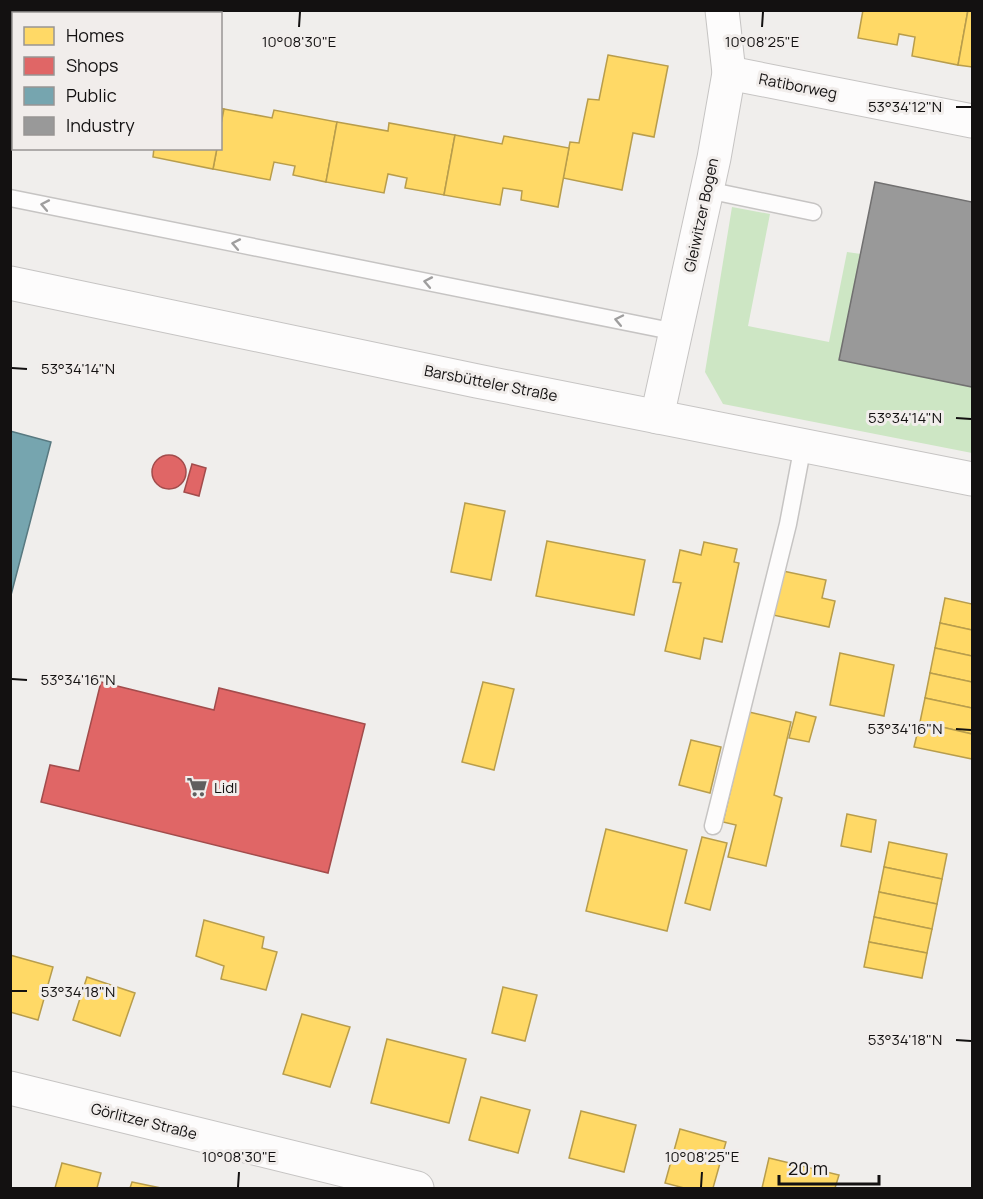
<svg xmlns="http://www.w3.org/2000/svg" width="983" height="1199" viewBox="0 0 983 1199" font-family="Manrope,sans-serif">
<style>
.green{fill:#cde6c4}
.homes{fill:#ffd966;stroke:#b89d4c;stroke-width:1.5}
.shops{fill:#e06666;stroke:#a24c4c;stroke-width:1.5}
.public{fill:#76a5af;stroke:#587980;stroke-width:1.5}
.industry{fill:#999;stroke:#717070;stroke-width:1.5}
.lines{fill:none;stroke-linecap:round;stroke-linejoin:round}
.service-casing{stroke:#c6c4c3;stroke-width:19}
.minor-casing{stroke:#c6c4c3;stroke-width:35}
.secondary-casing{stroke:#c6c4c3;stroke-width:35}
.service{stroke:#fdfcfc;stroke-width:16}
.minor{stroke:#fdfcfc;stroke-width:33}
.secondary{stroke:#fdfcfc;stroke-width:33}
.oneway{stroke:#9f9e9e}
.ticks{fill:none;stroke:#131111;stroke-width:2}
.labels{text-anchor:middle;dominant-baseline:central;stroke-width:6;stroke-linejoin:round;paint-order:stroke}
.street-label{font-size:15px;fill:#131111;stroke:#f1edeb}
.poi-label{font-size:15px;fill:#131111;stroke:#f1edeb;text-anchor:start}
.ticks-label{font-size:15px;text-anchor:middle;fill:#131111;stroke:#f1edeb;stroke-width:6;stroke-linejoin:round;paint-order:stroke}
</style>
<rect width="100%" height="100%" fill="#f0eeec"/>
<polygon class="green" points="732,207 770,214 748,326 829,342 847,252 861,254 839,360 972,387 972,453 723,404 705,372"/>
<g class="homes">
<polygon points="863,10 968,10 958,65 912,56 915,37 899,34 897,45 858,38"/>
<polygon points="968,10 972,10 972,67 958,65"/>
<polygon points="10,46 14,47 14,108 10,107"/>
<polygon points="608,55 668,66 654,137 633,133 622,190 563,178 570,142 579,143 588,99 599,100"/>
<polygon points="220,108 224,109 220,129"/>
<polygon points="224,109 272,118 274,110 337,122 326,182 293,175 295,166 274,162 270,180 213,169 217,148 220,148 220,129"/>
<polygon points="337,122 388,131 389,123 455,135 444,195 405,188 407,178 388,174 384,193 326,182"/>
<polygon points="455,135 502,144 504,136 569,148 558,207 521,200 522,191 503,188 500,205 444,195"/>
<polygon points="154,148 217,148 213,169 153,157"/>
<polygon points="465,503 505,511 491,580 451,572"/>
<polygon points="547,541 645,560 634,615 536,596"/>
<polygon points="704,542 737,549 734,562 739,563 722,642 704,638 700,659 665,651 681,583 673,582 680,550 701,555"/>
<polygon points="783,571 826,580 822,598 835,601 829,627 773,615"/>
<polygon points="945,598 972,604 972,630 940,623"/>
<polygon points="940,623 972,630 972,656 935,648"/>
<polygon points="935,648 972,656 972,682 930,673"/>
<polygon points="840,653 894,665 884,716 830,705"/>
<polygon points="930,673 972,682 972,708 925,698"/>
<polygon points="483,682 514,689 494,770 462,762"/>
<polygon points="925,698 972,708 972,734 920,722"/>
<polygon points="749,712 791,722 774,795 782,798 766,866 728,857 736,825 723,822"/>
<polygon points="796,712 816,717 809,742 789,738"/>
<polygon points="920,722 972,734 972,759 914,747"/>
<polygon points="691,740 721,747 710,793 679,785"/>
<polygon points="847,814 876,820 871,852 841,846"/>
<polygon points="606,829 687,850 667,931 586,911"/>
<polygon points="702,837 727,843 710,910 685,903"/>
<polygon points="889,842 947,854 942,879 884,867"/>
<polygon points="884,867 942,879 937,904 879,892"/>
<polygon points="879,892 937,904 932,929 874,917"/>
<polygon points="874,917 932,929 927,953 869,942"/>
<polygon points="204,920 264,937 262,948 277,952 266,990 221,979 224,966 196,956"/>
<polygon points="869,942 927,953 922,978 864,967"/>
<polygon points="10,955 53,967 38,1020 10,1012"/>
<polygon points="87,977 135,993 120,1036 73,1020"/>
<polygon points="503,987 537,995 525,1041 492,1033"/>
<polygon points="302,1014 350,1027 330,1087 283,1074"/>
<polygon points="387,1039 466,1059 449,1123 371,1103"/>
<polygon points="481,1097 530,1110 518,1153 469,1140"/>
<polygon points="581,1111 636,1125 624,1172 569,1158"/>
<polygon points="680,1129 726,1142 713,1188 684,1188 665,1183"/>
<polygon points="769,1158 839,1175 835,1188 762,1188"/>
<polygon points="62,1163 101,1173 97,1188 55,1188"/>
<polygon points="132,1182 161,1188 130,1188"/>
</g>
<g class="shops">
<circle cx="169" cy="472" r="17"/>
<polygon points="192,464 206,468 199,496 184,492"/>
<polygon points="101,682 214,710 219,688 365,724 328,873 41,802 50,765 79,771"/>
</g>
<polygon class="public" points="10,431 51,442 10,599"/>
<polygon class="industry" points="875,182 972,202 972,387 839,360"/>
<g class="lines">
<g class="service-casing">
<g id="service">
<polyline points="707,190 813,212"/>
<polyline points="10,198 676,332"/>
<polyline points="713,826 788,524 803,445"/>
</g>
</g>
<g class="minor-casing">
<g id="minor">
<polyline points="729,73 972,121"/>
<polyline points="657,417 714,158 729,73 722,10"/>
<polyline points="10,1088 417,1188"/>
</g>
</g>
<g class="secondary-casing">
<polyline id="secondary" points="10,283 477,381 972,479"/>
</g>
<use href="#service" class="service"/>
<use href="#minor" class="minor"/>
<use href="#secondary" class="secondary"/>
</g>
<defs><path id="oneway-chevron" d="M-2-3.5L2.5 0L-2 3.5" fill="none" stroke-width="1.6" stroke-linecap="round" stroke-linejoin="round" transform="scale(1.5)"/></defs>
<g class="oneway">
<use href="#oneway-chevron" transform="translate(45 205) rotate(-169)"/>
<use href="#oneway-chevron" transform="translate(236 244) rotate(-169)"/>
<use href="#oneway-chevron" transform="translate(428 282) rotate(-169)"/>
<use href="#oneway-chevron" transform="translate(619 320) rotate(-168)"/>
</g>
<path class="ticks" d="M299 27 300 12M762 27 763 12M956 107H971M12 368 27 369M956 418 971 419M12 679 27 680M956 729 971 730M12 991H27M956 1040 971 1041M238 1187 239 1172M701 1187 702 1172"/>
<defs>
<g id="supermarket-bare" transform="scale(1.62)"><path d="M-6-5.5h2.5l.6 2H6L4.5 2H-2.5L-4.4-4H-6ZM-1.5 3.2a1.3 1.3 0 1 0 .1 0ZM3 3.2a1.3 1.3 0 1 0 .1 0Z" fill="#605e5e" stroke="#f1edeb" stroke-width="2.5" paint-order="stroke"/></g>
</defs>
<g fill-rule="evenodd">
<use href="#supermarket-bare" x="197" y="787"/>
</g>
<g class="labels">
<g class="street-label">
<text transform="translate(798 86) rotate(11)">Ratiborweg</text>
<text transform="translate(701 215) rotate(-78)">Gleiwitzer Bogen</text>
<text transform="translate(491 383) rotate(11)">Barsbütteler Straße</text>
<text transform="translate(144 1121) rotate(14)">Görlitzer Straße</text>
</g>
<g class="poi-label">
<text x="214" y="787">Lidl</text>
</g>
</g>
<g class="ticks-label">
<text x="299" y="47">10°08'30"E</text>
<text x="762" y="47">10°08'25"E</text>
<text x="905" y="112">53°34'12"N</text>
<text x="78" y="374">53°34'14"N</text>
<text x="905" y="423">53°34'14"N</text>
<text x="78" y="685">53°34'16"N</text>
<text x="905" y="734">53°34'16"N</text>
<text x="78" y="997">53°34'18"N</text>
<text x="905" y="1045">53°34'18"N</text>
<text x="239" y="1162">10°08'30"E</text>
<text x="702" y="1162">10°08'25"E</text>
</g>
<rect width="983" height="1199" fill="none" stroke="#131111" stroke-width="24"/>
<rect x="12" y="12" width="210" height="138" fill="#f1edeb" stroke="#989594" stroke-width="1.5"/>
<rect x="24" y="27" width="30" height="18" fill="#ffd966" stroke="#989594" stroke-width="1.5"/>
<text x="66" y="42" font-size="18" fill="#131111">Homes</text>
<rect x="24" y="57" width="30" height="18" fill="#e06666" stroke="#989594" stroke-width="1.5"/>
<text x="66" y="72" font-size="18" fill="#131111">Shops</text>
<rect x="24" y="87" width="30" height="18" fill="#76a5af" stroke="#989594" stroke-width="1.5"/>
<text x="66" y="102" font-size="18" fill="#131111">Public</text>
<rect x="24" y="117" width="30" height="18" fill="#999999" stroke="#989594" stroke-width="1.5"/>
<text x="66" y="132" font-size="18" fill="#131111">Industry</text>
<path d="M779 1175v9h100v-9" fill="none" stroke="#131111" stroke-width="3"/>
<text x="788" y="1175" font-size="18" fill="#131111" stroke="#f1edeb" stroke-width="4.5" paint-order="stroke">20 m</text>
</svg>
